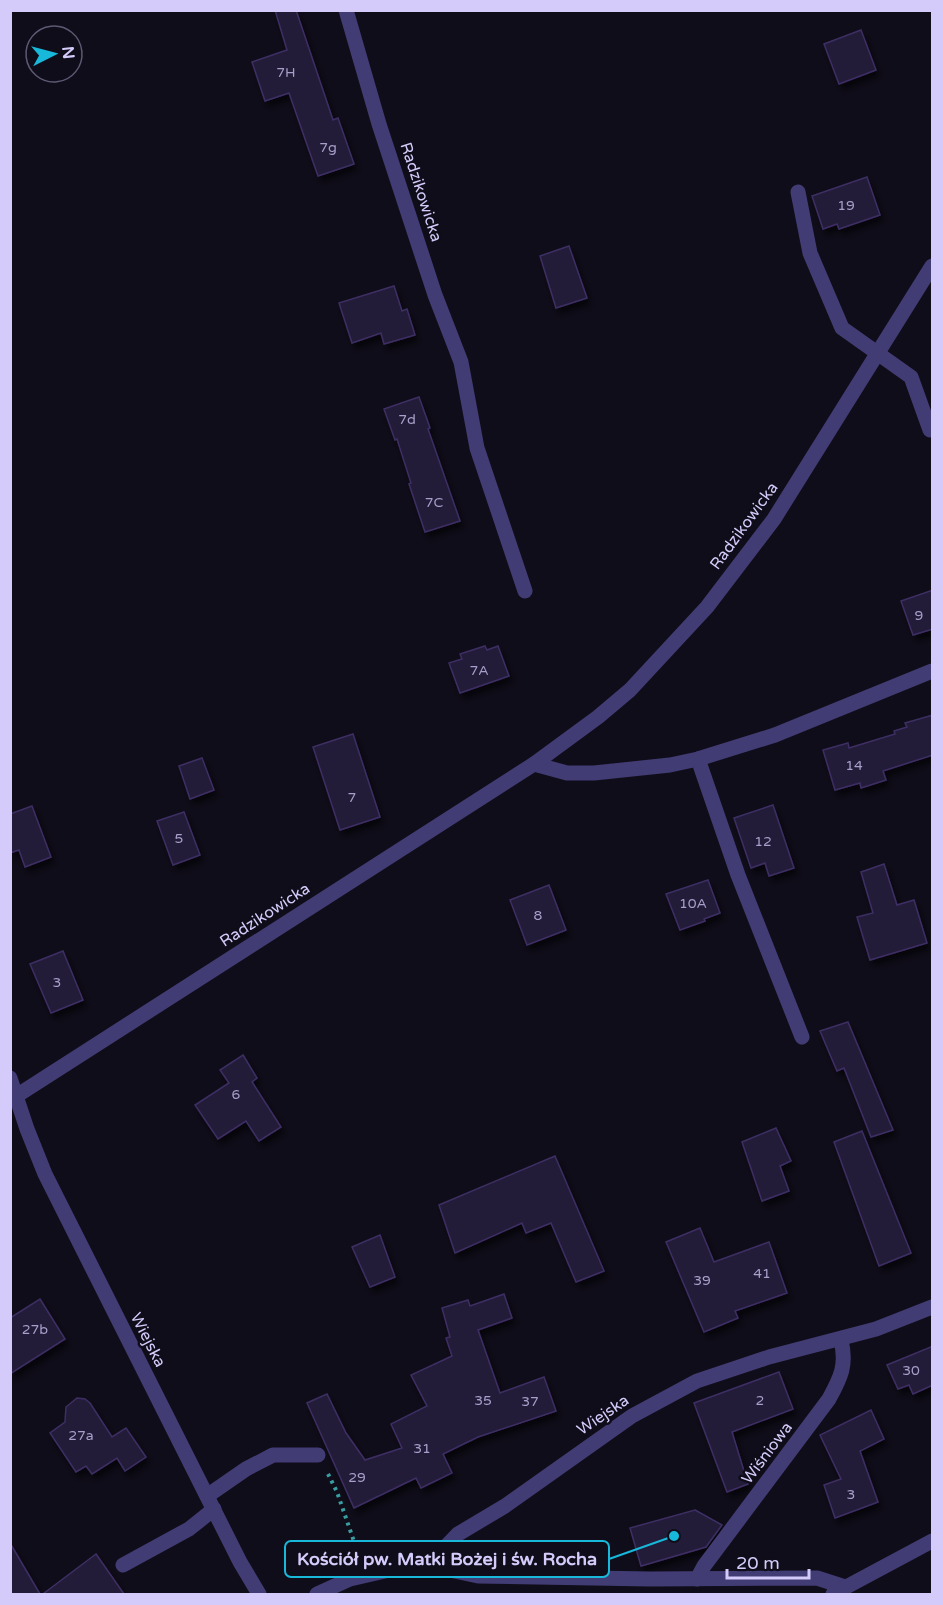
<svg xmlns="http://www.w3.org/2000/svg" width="943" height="1605" viewBox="0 0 943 1605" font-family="'Varela Round',sans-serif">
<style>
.building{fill:#231b39;stroke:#3d2f63;stroke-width:1.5;filter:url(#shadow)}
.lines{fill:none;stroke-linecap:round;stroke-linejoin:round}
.path{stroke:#389fa0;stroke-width:4;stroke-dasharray:3 4.5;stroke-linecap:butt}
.minor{stroke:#423c74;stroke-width:15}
.labels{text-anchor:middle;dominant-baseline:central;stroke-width:5;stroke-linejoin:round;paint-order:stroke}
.number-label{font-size:14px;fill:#a89fca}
.street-label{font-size:16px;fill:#d4cbfa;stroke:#100d1a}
.leader{fill:none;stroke:#17b8da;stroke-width:2}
.callout-dot{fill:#17b8da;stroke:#100d1a;stroke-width:2}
.callout{fill:#100d1a;stroke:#17b8da;stroke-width:2}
.callout-label{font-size:18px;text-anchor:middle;font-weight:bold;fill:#d4cbfa}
</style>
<defs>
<filter id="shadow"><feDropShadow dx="3.5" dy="6" stdDeviation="3" flood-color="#0009"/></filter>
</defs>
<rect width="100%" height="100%" fill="#100d1a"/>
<g class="building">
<polygon points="275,10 296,10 333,120 338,118 354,164 318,176 289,93 265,101 252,62 287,50"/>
<polygon points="861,30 876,70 839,84 824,44"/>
<polygon points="867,177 880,215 839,229 837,224 823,229 812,196"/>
<polygon points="569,246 587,298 556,308 540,256"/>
<polygon points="394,286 402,311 407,309 415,335 384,344 381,333 352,343 339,303"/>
<polygon points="419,397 430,428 428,429 460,521 425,532 409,484 411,483 397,439 395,440 384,409"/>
<polygon points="933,590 933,629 913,635 901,601"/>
<polygon points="485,646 487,650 498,646 509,676 460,693 449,663 462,659 460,654"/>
<polygon points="933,715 933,755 883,771 886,780 861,788 860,783 835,790 823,750 848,743 849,748 895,734 894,731 907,727 905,723"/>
<polygon points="353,734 380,817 340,830 313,747"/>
<polygon points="202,758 214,790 190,799 179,766"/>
<polygon points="773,805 794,868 769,876 765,863 751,868 734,818"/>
<polygon points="32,806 51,857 25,867 19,850 10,853 10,814"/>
<polygon points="184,812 200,855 173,865 157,821"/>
<polygon points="884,864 897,905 914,900 927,943 870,960 857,917 873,913 861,872"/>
<polygon points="708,880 720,913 704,919 705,921 680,930 666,894"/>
<polygon points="549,885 566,930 527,945 510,900"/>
<polygon points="63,951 83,1000 51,1013 30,964"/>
<polygon points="848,1022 893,1130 871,1137 844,1068 837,1071 820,1031"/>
<polygon points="243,1055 257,1078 252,1082 281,1127 259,1141 246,1121 218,1139 195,1105 229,1083 220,1070"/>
<polygon points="776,1128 791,1161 780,1166 789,1191 762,1201 742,1142"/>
<polygon points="862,1131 911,1253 879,1266 834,1142"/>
<polygon points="555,1156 604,1271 576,1282 551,1223 526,1233 522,1223 455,1253 439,1205"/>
<polygon points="700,1228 714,1262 769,1242 787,1293 735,1311 738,1318 704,1332 666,1242"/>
<polygon points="380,1235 395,1277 370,1287 352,1247"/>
<polygon points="504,1294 512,1318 478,1330 500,1393 544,1377 556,1411 478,1437 443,1454 452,1473 421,1488 416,1478 354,1508 307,1403 327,1394 346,1433 365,1460 402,1448 391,1424 427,1406 411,1375 452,1356 446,1338 450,1337 442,1308 468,1300 470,1306"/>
<polygon points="40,1299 65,1339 10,1374 10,1318"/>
<polygon points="933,1346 933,1385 913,1394 909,1385 898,1389 887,1365"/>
<polygon points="779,1372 793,1409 732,1432 748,1484 727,1492 694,1403"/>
<polygon points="77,1398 85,1399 90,1403 112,1437 126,1428 146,1457 125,1471 117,1458 92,1474 86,1466 76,1472 50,1433 65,1422 66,1407"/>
<polygon points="871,1410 884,1439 860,1451 878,1502 835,1518 824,1485 841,1479 820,1435"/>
<polygon points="695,1510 722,1525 706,1547 641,1566 630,1528"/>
<polygon points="10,1543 40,1594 10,1594"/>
<polygon points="96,1554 124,1594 43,1594"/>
</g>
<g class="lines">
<polyline class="path" points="328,1474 337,1492 359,1556"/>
<g class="minor">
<polyline points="346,10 379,124 435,295 461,362 477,448 525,591"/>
<polyline points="798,192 810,253 842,328 911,377 930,430"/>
<polyline points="698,759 738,875 802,1037"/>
<polyline points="534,764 567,773 594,773 670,765 698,759 775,735 932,671"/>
<polyline points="10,1078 27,1129 45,1174 240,1562 259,1594"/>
<polyline points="10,1100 534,764 598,717 630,690 707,607 774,519 932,266"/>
<polyline points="207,1496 246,1469 273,1455 318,1455"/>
<polyline points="433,1560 450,1570 478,1576 650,1579 817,1578 845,1587"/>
<polyline points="123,1565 189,1529 214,1509"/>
<path d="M697 1579 704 1566 829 1399C841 1377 847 1365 841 1340"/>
<polyline points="317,1594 350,1579 433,1560 458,1534 505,1506 632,1416 697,1381 769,1357 876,1329 932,1307"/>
<polyline points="833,1594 932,1541"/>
</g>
</g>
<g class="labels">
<g class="number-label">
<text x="286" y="72">7H</text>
<text x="328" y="147">7g</text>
<text x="846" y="205">19</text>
<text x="407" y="419">7d</text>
<text x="434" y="502">7C</text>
<text x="919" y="615">9</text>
<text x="479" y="670">7A</text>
<text x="854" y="765">14</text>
<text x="352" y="797">7</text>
<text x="179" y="838">5</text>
<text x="763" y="841">12</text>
<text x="693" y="903">10A</text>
<text x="538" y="915">8</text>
<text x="57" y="982">3</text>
<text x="236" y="1094">6</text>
<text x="762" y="1273">41</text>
<text x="702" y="1280">39</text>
<text x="35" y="1329">27b</text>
<text x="911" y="1370">30</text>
<text x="483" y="1400">35</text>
<text x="760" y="1400">2</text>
<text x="530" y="1401">37</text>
<text x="81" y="1435">27a</text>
<text x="422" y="1448">31</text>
<text x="357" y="1477">29</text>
<text x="851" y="1494">3</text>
</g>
<g class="street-label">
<text transform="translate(421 192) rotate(72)">Radzikowicka</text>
<text transform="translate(744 526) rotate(-54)">Radzikowicka</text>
<text transform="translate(265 915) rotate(-33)">Radzikowicka</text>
<text transform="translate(148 1340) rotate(63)">Wiejska</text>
<text transform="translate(603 1415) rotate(-34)">Wiejska</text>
<text transform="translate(767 1453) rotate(-53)">Wiśniowa</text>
</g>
</g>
<path class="leader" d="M674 1536L609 1559"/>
<circle class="callout-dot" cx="674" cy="1536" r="6"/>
<rect class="callout" x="285" y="1541" width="324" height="36" rx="6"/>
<g class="callout-label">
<text x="447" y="1565">Kościół pw. Matki Bożej i św. Rocha</text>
</g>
<rect width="943" height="1605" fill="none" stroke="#d4cbfa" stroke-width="24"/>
<g transform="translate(54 54) rotate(84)"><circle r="28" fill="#100d1a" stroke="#5e5974" stroke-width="1.5"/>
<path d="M0-4.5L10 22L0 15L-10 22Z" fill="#17b8da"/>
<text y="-9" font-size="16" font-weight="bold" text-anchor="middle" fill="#d4cbfa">N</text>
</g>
<path d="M727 1569v9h82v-9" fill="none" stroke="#d4cbfa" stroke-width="3"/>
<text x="736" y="1569" font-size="18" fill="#d4cbfa" stroke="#100d1a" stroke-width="4.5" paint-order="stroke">20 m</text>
</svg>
